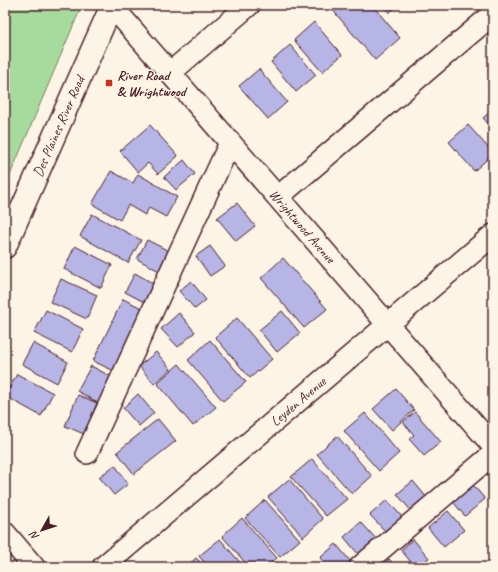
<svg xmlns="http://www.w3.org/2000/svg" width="498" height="572" font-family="Caveat,sans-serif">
<rect width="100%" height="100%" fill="#fcf5e5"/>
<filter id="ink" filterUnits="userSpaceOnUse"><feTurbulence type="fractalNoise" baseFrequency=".025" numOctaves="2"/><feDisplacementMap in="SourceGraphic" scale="8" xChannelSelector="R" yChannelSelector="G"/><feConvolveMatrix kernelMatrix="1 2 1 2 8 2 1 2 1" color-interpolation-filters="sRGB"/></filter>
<g filter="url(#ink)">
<path fill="#a7db9e" stroke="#787d64" d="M5 5H82L5 187Z"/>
<g fill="#b6b5e6" stroke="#4a1f2b">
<path d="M334 5H372L400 38 375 60 331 8Z"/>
<path d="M382 5H398L389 13Z"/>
<path d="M314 22 342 55 322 72 294 40Z"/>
<path d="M290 45 316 75 296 92 271 62Z"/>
<path d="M259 69 287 102 268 119 239 86Z"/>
<path d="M493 109V129L483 118Z"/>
<path d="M150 125 178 156 158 174 148 163 138 172 120 151Z"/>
<path d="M468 125 493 153V154L474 171 449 142Z"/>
<path d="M184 160 195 174 176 190 164 177Z"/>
<path d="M111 171 133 183 138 174 177 197 166 217 149 208 145 215 128 205 120 220 92 204Z"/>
<path d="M237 203 255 226 236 241 217 218Z"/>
<path d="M92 214 141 240 128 263 80 236Z"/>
<path d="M147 240 171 252 161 272 137 259Z"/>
<path d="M75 246 112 265 101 288 64 269Z"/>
<path d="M210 246 225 266 210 276 196 256Z"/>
<path d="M283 258 327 309 304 328 261 278Z"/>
<path d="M135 273 156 285 146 303 125 292Z"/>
<path d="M61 279 97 295 87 319 50 302Z"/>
<path d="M191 281 206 300 195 309 179 291Z"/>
<path d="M123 299 144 309 114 371 93 361Z"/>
<path d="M46 310 83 329 72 352 34 333Z"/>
<path d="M282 311 300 333 277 352 259 330Z"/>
<path d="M179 313 195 332 178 347 161 329Z"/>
<path d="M237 318 272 359 250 378 215 337Z"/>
<path d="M210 340 246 382 223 401 188 360Z"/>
<path d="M33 343 68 362 57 383 22 364Z"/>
<path d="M156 352 171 369 154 384 139 366Z"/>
<path d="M179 364 216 407 193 426 157 383Z"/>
<path d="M91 366 112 377 98 403 77 391Z"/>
<path d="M17 374 53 393 41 416 5 396Z"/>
<path d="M396 389 414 410 392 430 373 409Z"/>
<path d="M138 394 154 413 139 426 123 408Z"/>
<path d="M78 395 97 403 84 434 65 426Z"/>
<path d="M415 412 441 442 424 456 409 439 414 435 403 422Z"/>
<path d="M365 413 399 453 379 471 344 431Z"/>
<path d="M158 419 176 441 134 474 117 452Z"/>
<path d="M337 436 372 476 352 494 317 454Z"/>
<path d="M312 459 347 499 326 516 291 477Z"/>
<path d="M115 465 128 484 114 495 99 477Z"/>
<path d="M289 479 323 519 303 537 268 497Z"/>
<path d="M413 481 428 499 412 512 397 494Z"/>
<path d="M473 485 485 499 465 516 453 502Z"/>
<path d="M265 500 300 540 280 557 245 518Z"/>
<path d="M387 500 403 518 386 532 370 515Z"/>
<path d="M448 511 464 530 444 547 428 528Z"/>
<path d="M242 518 277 558 267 567H249L222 536Z"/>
<path d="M361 522 377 540 359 555 344 537Z"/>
<path d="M220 539 244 567H208L199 556Z"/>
<path d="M413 539 429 558 418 567H415L401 550Z"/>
<path d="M336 544 351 562 346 567H328L320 558Z"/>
<path d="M196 558 205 567H186Z"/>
<path d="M389 559 396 567H381Z"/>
</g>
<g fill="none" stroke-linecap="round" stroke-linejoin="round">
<defs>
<g id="minor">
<path id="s1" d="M112 6 493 446"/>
<path d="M170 73 249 5"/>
<path d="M278 197 493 14"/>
<path d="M87 453 230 143"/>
<path d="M5 533 34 567"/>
<path id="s2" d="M103 567 493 235"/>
<path d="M360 567 493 454"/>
</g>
<g id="major">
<path id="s3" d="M5 247 112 5"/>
</g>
</defs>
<use href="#minor" stroke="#4a1f2b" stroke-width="24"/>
<use href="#major" stroke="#4a1f2b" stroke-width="25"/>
<use href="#minor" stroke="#fcf5e5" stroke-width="21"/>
<use href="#major" stroke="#fcf5e5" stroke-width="22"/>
</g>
</g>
<rect fill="#c8321e" stroke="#fcf5e5" stroke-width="1.5" x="105" y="79" width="8" height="8" rx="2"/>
<g text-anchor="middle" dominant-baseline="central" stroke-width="3" stroke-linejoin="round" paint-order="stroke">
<g font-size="14" font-weight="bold" fill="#4a1f2b" stroke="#fcf5e5" text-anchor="start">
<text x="117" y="75">River Road<tspan x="117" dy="16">&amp; Wrightwood</tspan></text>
</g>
<g font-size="14" fill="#4a1f2b" stroke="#fcf5e5">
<text stroke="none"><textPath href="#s3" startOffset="132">Des Plaines River Road</textPath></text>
<text stroke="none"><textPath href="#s1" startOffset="291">Wrightwood Avenue</textPath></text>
<text stroke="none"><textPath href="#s2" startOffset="256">Leyden Avenue</textPath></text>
</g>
</g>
<rect width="498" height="572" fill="none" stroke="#fcf5e5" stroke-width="20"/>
<rect x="10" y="10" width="478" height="552" fill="none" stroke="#4a1f2b" stroke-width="1.5" filter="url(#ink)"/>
<g transform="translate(42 530) rotate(231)" stroke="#fcf5e5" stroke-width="3" paint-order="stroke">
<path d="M0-3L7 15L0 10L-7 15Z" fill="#4a1f2b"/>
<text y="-6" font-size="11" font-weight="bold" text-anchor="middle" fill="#4a1f2b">N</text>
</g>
</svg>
